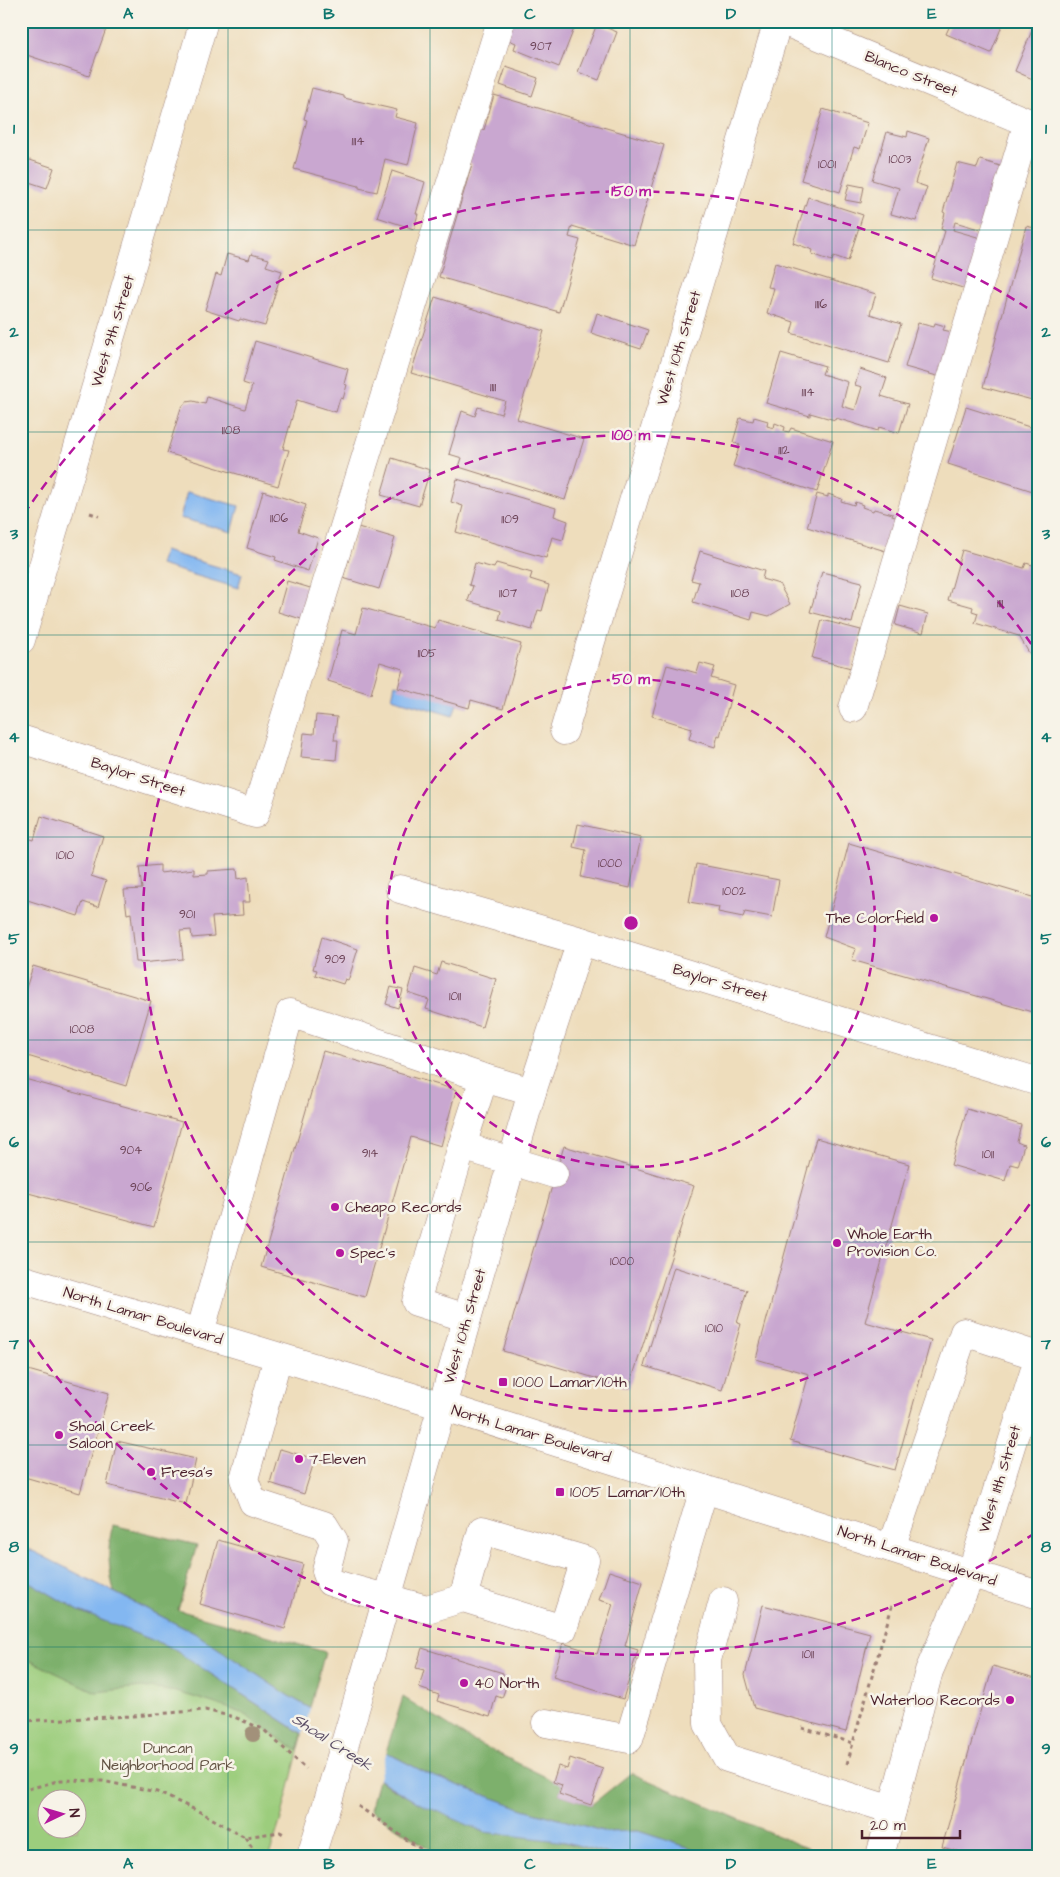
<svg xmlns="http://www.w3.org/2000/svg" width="1060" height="1877" font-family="'Architects Daughter',sans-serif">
<rect width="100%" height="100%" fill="#f7f3e8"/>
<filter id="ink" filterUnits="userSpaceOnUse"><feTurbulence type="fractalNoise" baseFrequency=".02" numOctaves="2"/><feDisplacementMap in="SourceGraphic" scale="10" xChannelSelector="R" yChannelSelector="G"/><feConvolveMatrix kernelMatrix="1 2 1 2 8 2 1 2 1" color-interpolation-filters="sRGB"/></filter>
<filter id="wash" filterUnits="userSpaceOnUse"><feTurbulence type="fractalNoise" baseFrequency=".0096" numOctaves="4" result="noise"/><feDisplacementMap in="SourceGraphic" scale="20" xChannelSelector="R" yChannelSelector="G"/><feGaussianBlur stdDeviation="1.12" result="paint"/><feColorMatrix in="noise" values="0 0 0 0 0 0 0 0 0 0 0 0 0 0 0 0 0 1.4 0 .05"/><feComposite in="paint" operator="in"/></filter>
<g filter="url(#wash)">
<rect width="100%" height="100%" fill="#eeddbc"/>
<path fill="#9ccd7d" stroke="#737654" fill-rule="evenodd" d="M21 1563 304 1729 281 1819 269 1856H21ZM48 1800H78V1830H48Z"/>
<g fill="#7db06c" stroke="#64684c">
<path d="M113 1525 197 1545 178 1610 325 1652 310 1708 287 1695 198 1635 114 1592C109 1569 106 1548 113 1525Z"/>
<path d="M21 1577 79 1611 170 1647 302 1734 298 1751 242 1713 213 1703 177 1692 142 1687 96 1692 31 1661 21 1664Z"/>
<path d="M403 1697 471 1740 562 1785 559 1794 591 1805 631 1773 825 1856H715L638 1831 606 1832 523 1809 430 1775 386 1752Z"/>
<path d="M378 1780 416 1802 616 1856H440L370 1810Z"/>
</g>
<g fill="#83b7f1" stroke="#666b8e">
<path d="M187 492 239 506 232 532 180 518Z"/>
<path d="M164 551 242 574 238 588 160 565Z"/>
<path d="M395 684 457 703 453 716 392 698Z"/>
<path d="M21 1545 198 1635 287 1695 395 1757 430 1775 523 1809 606 1832 638 1831 715 1856H616L566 1842 484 1832 416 1802 295 1729 170 1647 79 1611 21 1577Z"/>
</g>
<path fill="#eeddbc" d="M311 1706 387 1750 378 1782 302 1736Z"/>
<g id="blocks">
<g fill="#c9a7d0">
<path d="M21 21H109L89 76 21 53Z"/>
<path d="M509 21H577L559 67 514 49 516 43 502 37Z"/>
<path d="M952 21H1004L991 53 946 34Z"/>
<path d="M1036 21H1039V82L1015 71Z"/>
<path d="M597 24 617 32 599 80 578 72Z"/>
<path d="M506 67 538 78 532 96 500 85Z"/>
<path d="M312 88 344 96V98L397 110 395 117 418 123 408 165 385 159 377 192 359 188V186L294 169 307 120 304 119Z"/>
<path d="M494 95 664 145 634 245 572 226 569 237 580 240 559 312 439 277 472 164 468 162 478 128 484 130Z"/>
<path d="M823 109 868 123 860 149 854 147 840 192 801 180Z"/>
<path d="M908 131 929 138 915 183 927 187 916 221 891 214 899 188 872 180 887 132 907 137Z"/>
<path d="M21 157 54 168 47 188 29 182 22 207Z"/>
<path d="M980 160 1004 167 989 232 955 222 953 230 984 239 969 290 931 278 945 231 941 229 945 213 943 212 957 163 977 168Z"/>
<path d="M392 171 425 182 416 214H418L414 229 377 217Z"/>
<path d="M849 184 864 187 861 203 845 200Z"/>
<path d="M808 197 863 215 848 261 834 256 832 261 812 254 813 250 793 243Z"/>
<path d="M1026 226 1039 229V393L1036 401 983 387Z"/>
<path d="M227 254 249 260 251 254 269 259 266 266 282 271 265 326 240 319 239 321 205 310 216 274 221 276Z"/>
<path d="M775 263 876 294 870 314 901 324 889 363 791 333 794 322 767 313 774 288 768 287Z"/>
<path d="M435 297 544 331 517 419 584 439 565 500 459 467 462 458 449 454 462 411 475 416 478 407 501 414 505 401 411 373Z"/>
<path d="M597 313 648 330 641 349 591 333Z"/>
<path d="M918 323 934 327 935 323 945 326 943 330 957 333 944 378 905 367Z"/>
<path d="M255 341 348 369 344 384 347 385 343 399 340 398 336 412 297 400 283 449 289 450 278 486 167 453 181 408 186 402 193 401 205 404 207 397 245 409 252 386 243 383Z"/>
<path d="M781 353 825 366 822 374 848 382 842 406 855 410 862 387 855 385 860 369 887 378 881 396 908 404 899 433 879 427 878 431 836 418 835 420 810 413V416L766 403Z"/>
<path d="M966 407 1039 430V493L948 464Z"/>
<path d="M754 417 768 421 767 426 774 428 775 423 785 427 784 431 789 432 791 428 833 441 817 492 733 466 740 445 733 442 740 418 753 421Z"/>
<path d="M392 458 430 470 419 506 381 495Z"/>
<path d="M457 479 556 508 554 516 568 521 563 540 552 537 546 558 456 532 463 506 451 502Z"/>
<path d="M263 491 306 505 298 531 318 538 308 571 275 560 276 557 247 548Z"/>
<path d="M817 494 828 497V494L842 499 841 501 854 505 855 502 863 505 862 507 873 511 874 509 893 514 892 516 902 519 892 553 807 527Z"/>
<path d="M358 527 395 538 379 589 343 578Z"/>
<path d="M962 550 1024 568 1026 563 1039 567V656L1029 653 1019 636 975 623 978 613 972 611 973 607 948 600Z"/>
<path d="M700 551 764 571 762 579 779 584 790 604 769 616 753 612 751 620 693 602 699 582 691 580Z"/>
<path d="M475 563 494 568 496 563 532 573 530 579 549 585 542 611 538 610 532 630 499 620 501 611 468 601 473 586 469 585Z"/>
<path d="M822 572 862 582 852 623 810 612Z"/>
<path d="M287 581 317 590 308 621 278 612Z"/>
<path d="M900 606 928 614 923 633 895 625Z"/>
<path d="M363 608 435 628 438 620 521 644 503 709 471 700 469 708 398 688 403 669 380 662 371 694 328 681 342 630 356 634Z"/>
<path d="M822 620 861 630 851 668 812 658Z"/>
<path d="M700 663 715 667 711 678 734 685 720 736 718 735 715 747 689 739 692 728 652 716 667 665 697 673Z"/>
<path d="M316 715 337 717 334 740H338L336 760 301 757 304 733 314 734Z"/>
<path d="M41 816 103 836 91 876 106 881 98 907 83 902 78 916 21 898V878L25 867 21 866V846L24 837 34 840Z"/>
<path d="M578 824 641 838 630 888 581 877 586 850 573 847Z"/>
<path d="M849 843 1039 899V1014L852 960 856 949 824 937Z"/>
<path d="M696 864 779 880 772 917 745 912 743 917 718 912 719 907 689 902Z"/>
<path d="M160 865V873L194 869V875L208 874V871L237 869 238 879 248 877 250 902H242L243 915 212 917 214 936 192 938 191 930 180 931 183 959 140 963V962H136L131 913 127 914 124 890 142 889 139 867Z"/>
<path d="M322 937 358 949 349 978 348 980 345 979 343 984 315 975 317 970 313 969Z"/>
<path d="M441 962 496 979 482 1027 426 1009 429 1000 408 993 415 968 437 975Z"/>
<path d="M33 966 151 1001 126 1086 21 1054V1004Z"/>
<path d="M391 987 403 990 398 1008 386 1004Z"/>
<path d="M323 1051 456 1090 441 1146 411 1137 365 1297 261 1267Z"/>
<path d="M21 1078 182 1122 154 1227 21 1191Z"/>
<path d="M967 1109 1021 1125 1017 1142 1024 1145 1018 1166 1010 1164 1005 1181 951 1165Z"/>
<path d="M816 1138 909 1164 865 1322 931 1340 895 1470 790 1441 809 1374 756 1359Z"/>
<path d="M564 1146 694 1186 629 1388 503 1351Z"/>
<path d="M674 1267 747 1290 737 1323 741 1324 722 1390 644 1366Z"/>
<path d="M21 1368 109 1393 80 1493 21 1476Z"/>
<path d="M117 1441 196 1459 186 1504 107 1485Z"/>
<path d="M280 1449 315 1459 304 1494 270 1483Z"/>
<path d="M218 1540 303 1564 285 1629 200 1604Z"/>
<path d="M609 1571 643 1582 625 1646 638 1650 623 1699 553 1677 563 1643 597 1654 613 1604 599 1600Z"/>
<path d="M763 1605 870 1633 846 1732 754 1708 745 1675Z"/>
<path d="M422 1648 503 1673V1676L509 1678 502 1698 496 1696 490 1717 437 1701 439 1695 419 1688 424 1670 416 1668Z"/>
<path d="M993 1666 1039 1679V1856H975L942 1847Z"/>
<path d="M570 1758 603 1769 591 1805 559 1794 562 1785 553 1782 558 1766 567 1769Z"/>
</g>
</g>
</g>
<g filter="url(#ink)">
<use href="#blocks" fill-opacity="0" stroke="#9c7e74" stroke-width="1"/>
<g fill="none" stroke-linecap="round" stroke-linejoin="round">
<defs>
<g id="minor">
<path d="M783 21 1039 127"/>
<path d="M21 640 204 21"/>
<path d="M853 708 1028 122"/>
<path d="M564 731 778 21"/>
<path d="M21 739 255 814 501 21"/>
<path d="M400 889 581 941 1039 1082"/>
<path d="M532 1092 484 1078 462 1146 554 1174"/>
<path d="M462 1146 416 1302 467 1318"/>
<path d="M200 1333 290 1013 484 1078"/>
<path d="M278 1357 244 1479 253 1502 324 1525 334 1541 326 1571 330 1582 349 1588 427 1609 463 1598 563 1629 585 1560 482 1530 463 1598"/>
<path d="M891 1548 964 1332 1038 1356"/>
<path d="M723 1601 707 1660 708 1724 727 1758 892 1810"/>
<path d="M363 1682 532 1092 581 941"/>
<path d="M546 1723 629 1739 704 1489"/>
<path d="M311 1856 328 1801"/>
<path d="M880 1856 929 1671 971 1574 1039 1356"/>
</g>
<path id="major" d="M21 1279 442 1406 1039 1595"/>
</defs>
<use href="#minor" stroke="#9c7e74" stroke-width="29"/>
<use href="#major" stroke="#9c7e74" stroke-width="29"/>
<g stroke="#9c7e74" stroke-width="3" stroke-dasharray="4 4" stroke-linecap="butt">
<path d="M90 513 99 516"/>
<path d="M21 1721 133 1716 205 1710 234 1717 263 1729 306 1769"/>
<path d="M802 1728 853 1743 892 1606"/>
<path d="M847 1764 853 1743"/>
<path d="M21 1791 61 1780 102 1781 157 1792 200 1812 245 1837 280 1832 285 1835"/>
<path d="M358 1806 431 1856"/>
<path d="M245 1837 258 1856"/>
</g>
<use href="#minor" stroke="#fff" stroke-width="28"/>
<use href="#major" stroke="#fff" stroke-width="28"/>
<defs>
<path id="minor-bridge" d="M328 1801 363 1682"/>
</defs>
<use href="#minor-bridge" stroke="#9c7e74" stroke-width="29" stroke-linecap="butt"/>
<use href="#minor-bridge" stroke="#fff" stroke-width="28"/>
</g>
<circle fill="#a2917a" cx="253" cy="1734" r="8"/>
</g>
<path fill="none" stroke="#0f766e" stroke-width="1" stroke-opacity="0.55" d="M228 21V1856M430 21V1856M630 21V1856M832 21V1856M21 230H1039M21 432H1039M21 635H1039M21 837H1039M21 1040H1039M21 1242H1039M21 1445H1039M21 1647H1039"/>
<g fill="none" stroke="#b5179e" stroke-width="2.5" stroke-dasharray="9 6">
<circle cx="631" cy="923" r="244"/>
<path d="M1038 1192A488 488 0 1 1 1038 654"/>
<path d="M1035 1533A732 732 0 0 1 24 1332M24 514A732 732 0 0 1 1035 313"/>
</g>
<g fill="#b5179e" stroke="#f7f3e8" stroke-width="2">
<circle cx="934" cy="918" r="5"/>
<circle cx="335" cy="1207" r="5"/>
<circle cx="837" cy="1243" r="5"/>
<circle cx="340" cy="1253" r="5"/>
<rect x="498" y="1377" width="10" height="10" rx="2.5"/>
<circle cx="59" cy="1435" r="5"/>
<circle cx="299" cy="1459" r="5"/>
<circle cx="151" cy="1472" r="5"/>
<rect x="555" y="1487" width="10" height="10" rx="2.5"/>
<circle cx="464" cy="1683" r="5"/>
<circle cx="1010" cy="1700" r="5"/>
</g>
<g text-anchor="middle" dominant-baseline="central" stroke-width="5" stroke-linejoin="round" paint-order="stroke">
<g font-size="12" fill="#6a4154">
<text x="541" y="46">907</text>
<text x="358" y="141">1114</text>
<text x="900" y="159">1003</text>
<text x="827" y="164">1001</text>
<text x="821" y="304">1116</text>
<text x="493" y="387">1111</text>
<text x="808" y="392">1114</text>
<text x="231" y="430">1108</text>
<text x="784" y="450">1112</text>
<text x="279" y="518">1106</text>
<text x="510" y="519">1109</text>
<text x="508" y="593">1107</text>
<text x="740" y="593">1108</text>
<text x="1000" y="603">1111</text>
<text x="427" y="653">1105</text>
<text x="65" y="855">1010</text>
<text x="610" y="863">1000</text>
<text x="734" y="891">1002</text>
<text x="187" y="914">901</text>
<text x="335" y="959">909</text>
<text x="455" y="996">1011</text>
<text x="82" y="1029">1008</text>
<text x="131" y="1150">904</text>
<text x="370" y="1153">914</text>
<text x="988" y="1154">1011</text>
<text x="141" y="1187">906</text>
<text x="622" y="1261">1000</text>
<text x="714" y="1328">1010</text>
<text x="808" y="1654">1011</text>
</g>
<g font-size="15" fill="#4a1f2b" stroke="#f7f3e8">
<text transform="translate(911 74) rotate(22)">Blanco Street</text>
<text transform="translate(113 331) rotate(-73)">West 9th Street</text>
<text transform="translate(679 348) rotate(-73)">West 10th Street</text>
<text transform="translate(138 777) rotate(18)">Baylor Street</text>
<text transform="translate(720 983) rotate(17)">Baylor Street</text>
<text transform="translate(143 1316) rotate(17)">North Lamar Boulevard</text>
<text transform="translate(465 1326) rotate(-74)">West 10th Street</text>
<text transform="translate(531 1434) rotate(17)">North Lamar Boulevard</text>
<text transform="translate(1000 1479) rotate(-73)">West 11th Street</text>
<text transform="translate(917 1556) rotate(18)">North Lamar Boulevard</text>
</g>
<g font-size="15" fill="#4a1f2b" stroke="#f7f3e8" text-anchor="start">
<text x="924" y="918" text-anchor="end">The Colorfield</text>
<text x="345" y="1207">Cheapo Records</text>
<text x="847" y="1234">Whole Earth<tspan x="847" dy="17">Provision Co.</tspan></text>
<text x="350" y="1253">Spec's</text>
<text x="513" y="1382">1000 Lamar/10th</text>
<text x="69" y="1426">Shoal Creek<tspan x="69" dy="17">Saloon</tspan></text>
<text x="309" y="1459">7-Eleven</text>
<text x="161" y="1472">Fresa's</text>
<text x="570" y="1492">1005 Lamar/10th</text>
<text x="474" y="1683">40 North</text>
<text x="1000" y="1700" text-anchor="end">Waterloo Records</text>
</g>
<g font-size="15" fill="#635344" stroke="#f7f3e8">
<text x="168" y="1748">Duncan<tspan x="168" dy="17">Neighborhood Park</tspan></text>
</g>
<g font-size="16" font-style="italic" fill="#5b4d66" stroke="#f7f3e8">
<text transform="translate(332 1742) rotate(33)">Shoal Creek</text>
</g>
</g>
<circle cx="631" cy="923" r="8" fill="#b5179e" stroke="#f7f3e8" stroke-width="2.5"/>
<g font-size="15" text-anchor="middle" font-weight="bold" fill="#b5179e" stroke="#f7f3e8" stroke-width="5" stroke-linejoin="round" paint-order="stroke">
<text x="631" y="196">150 m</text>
<text x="631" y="440">100 m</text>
<text x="631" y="684">50 m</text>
</g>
<rect width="1060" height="1877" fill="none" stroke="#f7f3e8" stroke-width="55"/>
<g transform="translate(62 1814) rotate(85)"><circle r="24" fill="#f7f3e8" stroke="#b29e9c"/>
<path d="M0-4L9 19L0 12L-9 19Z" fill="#b5179e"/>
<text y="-8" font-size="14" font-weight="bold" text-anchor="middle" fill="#4a1f2b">N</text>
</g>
<path d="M862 1830v8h98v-8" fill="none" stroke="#4a1f2b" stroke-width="2.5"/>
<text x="870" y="1830" font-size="15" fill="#4a1f2b" stroke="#f7f3e8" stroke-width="4" paint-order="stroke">20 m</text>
<rect x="28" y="28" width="1004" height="1822" fill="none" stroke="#0f766e" stroke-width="2"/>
<g font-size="16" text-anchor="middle" font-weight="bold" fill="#0f766e">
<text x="128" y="19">A</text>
<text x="329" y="19">B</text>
<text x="530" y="19">C</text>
<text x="731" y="19">D</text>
<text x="932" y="19">E</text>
<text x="14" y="134">1</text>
<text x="1046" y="134">1</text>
<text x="14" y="337">2</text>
<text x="1046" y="337">2</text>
<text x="14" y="539">3</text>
<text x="1046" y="539">3</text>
<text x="14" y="742">4</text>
<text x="1046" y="742">4</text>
<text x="14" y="944">5</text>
<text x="1046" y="944">5</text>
<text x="14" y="1147">6</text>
<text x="1046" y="1147">6</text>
<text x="14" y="1349">7</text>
<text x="1046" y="1349">7</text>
<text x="14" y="1552">8</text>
<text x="1046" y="1552">8</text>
<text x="14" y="1754">9</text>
<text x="1046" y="1754">9</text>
<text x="128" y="1869">A</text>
<text x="329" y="1869">B</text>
<text x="530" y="1869">C</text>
<text x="731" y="1869">D</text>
<text x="932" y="1869">E</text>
</g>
</svg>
